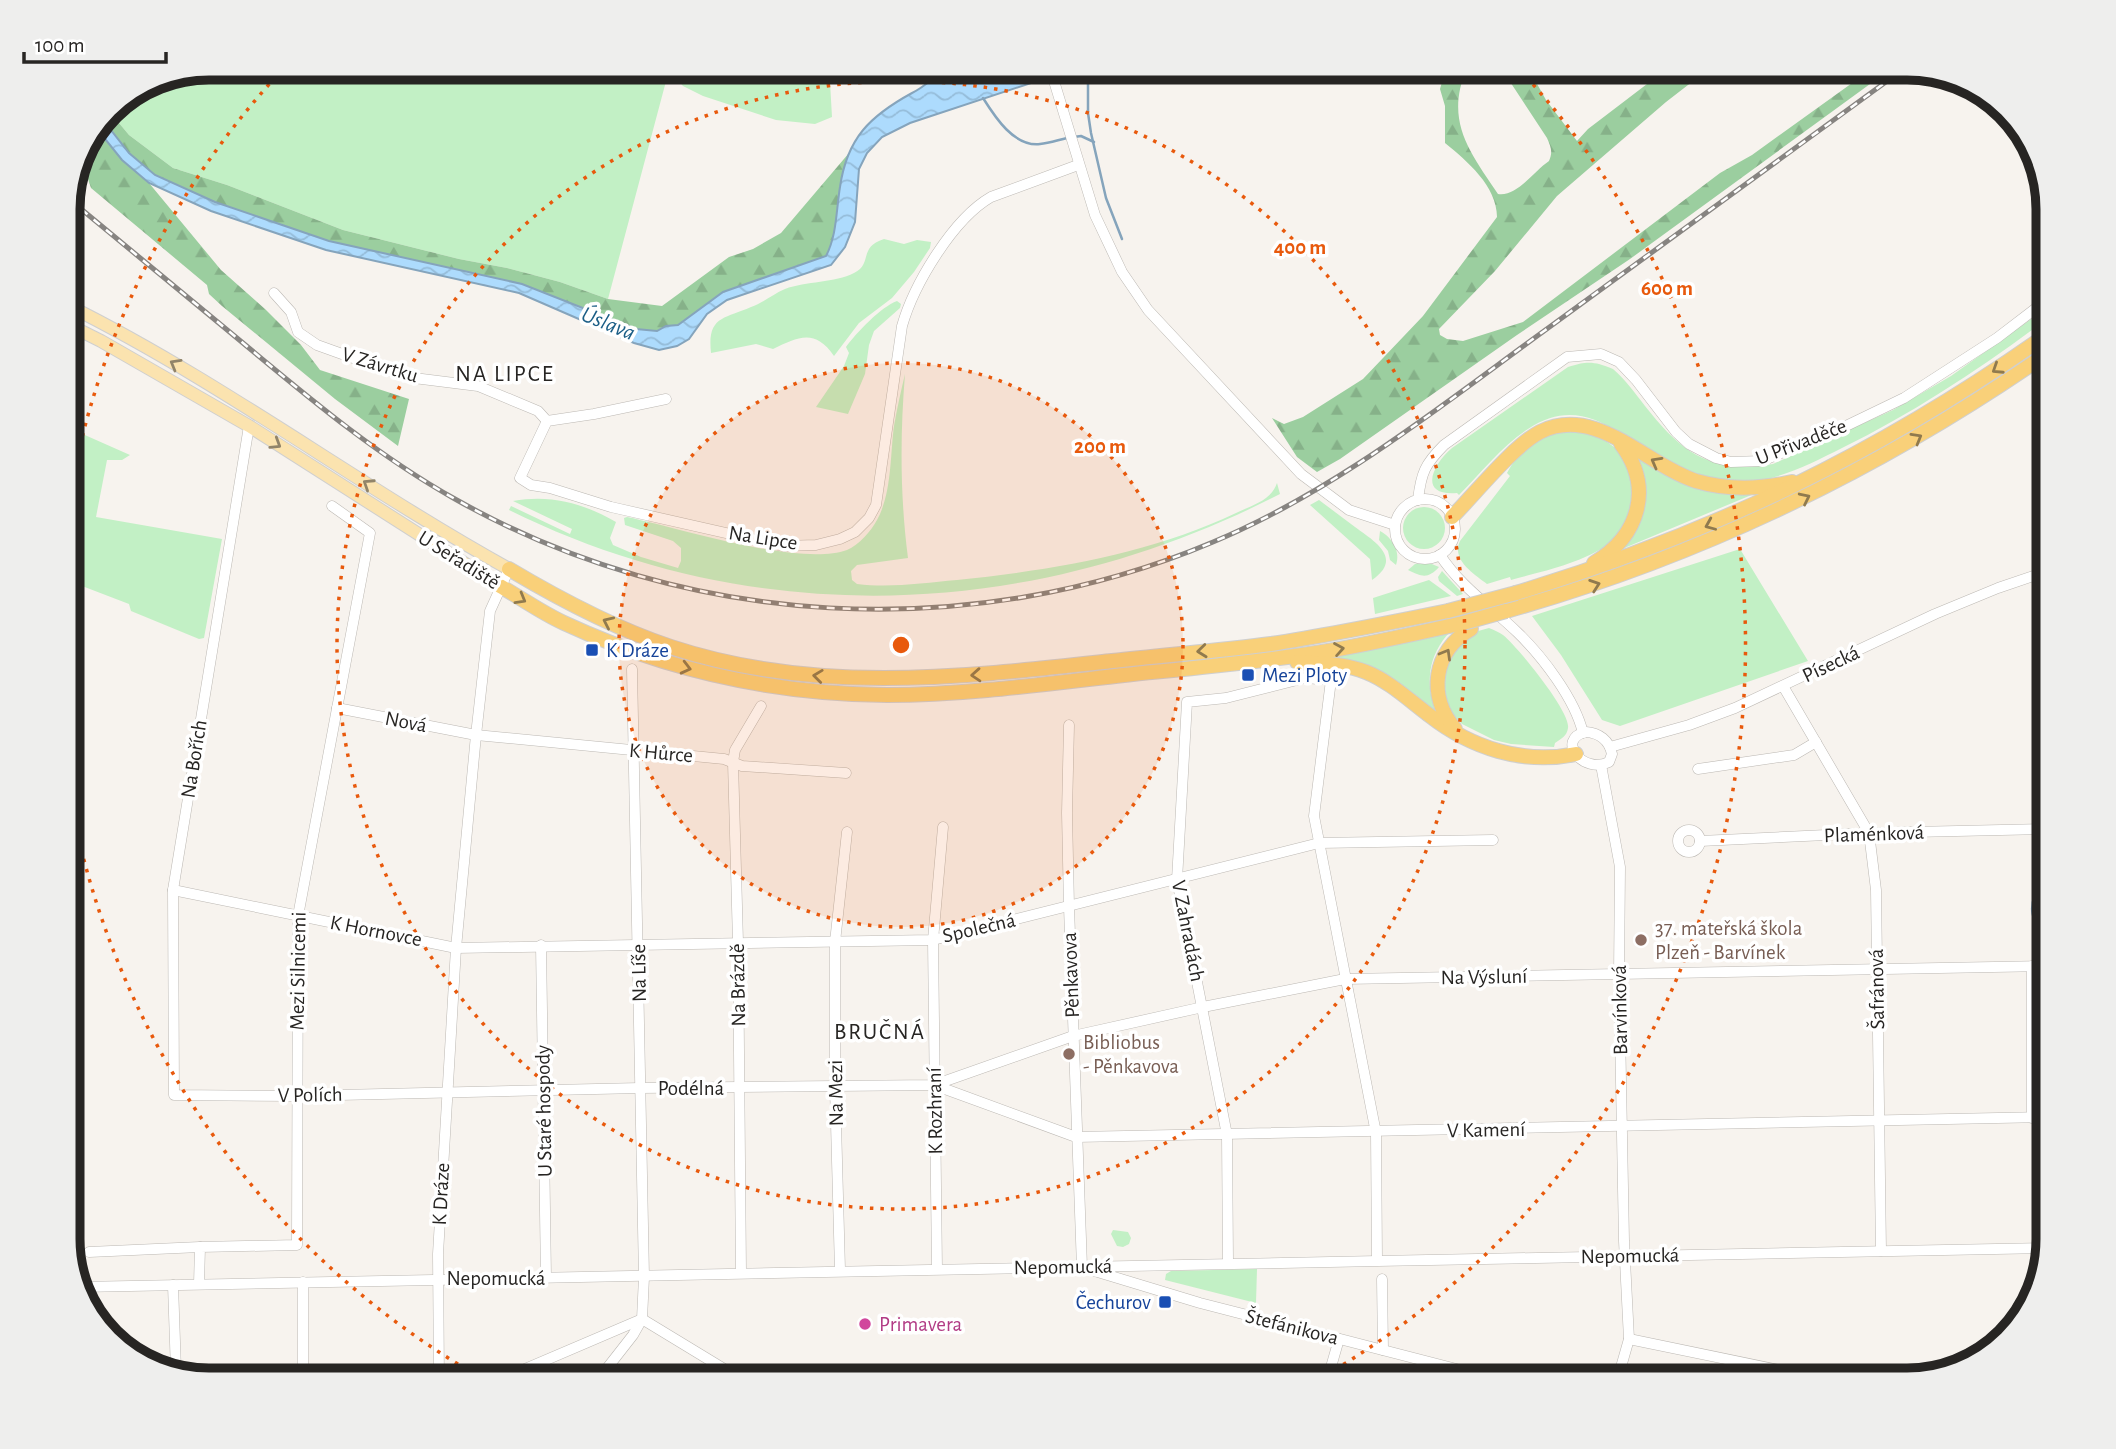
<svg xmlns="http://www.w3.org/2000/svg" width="2116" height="1449" font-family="'Alegreya Sans',sans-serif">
<defs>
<pattern id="forest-firs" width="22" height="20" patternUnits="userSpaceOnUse" patternTransform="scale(1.75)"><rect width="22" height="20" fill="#9bce9f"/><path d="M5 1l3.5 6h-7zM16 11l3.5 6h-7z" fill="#86b189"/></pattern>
<pattern id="water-waves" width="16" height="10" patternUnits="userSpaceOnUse" patternTransform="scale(1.75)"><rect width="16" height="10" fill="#addbfd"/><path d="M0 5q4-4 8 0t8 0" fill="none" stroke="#95bcd9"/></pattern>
</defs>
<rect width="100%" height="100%" fill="#f7f3ee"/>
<g fill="#c2f0c5">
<path d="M209 68H768L830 82 832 117 815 124 776 120 703 96 683 86 669 70 608 299 560 282 507 268 459 259 343 230 227 185 173 168 129 135 109 111 156 79Z"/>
<path d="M884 239 904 244 917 240 931 242 930 248 914 272 892 298 859 323 834 356C815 328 798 337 773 349L756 344 711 353C707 316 724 319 751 307 763 303 773 294 785 289 806 281 835 283 854 273 873 264 858 247 884 239Z"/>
<path d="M897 301 901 304 900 308 874 331 869 345 865 374 848 414 816 407 844 366 849 353 846 347C857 332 881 307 897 301Z"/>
<path d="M2048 307V318C1983 367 1915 412 1842 448 1812 463 1782 479 1748 482 1720 484 1691 475 1666 462 1620 438 1584 392 1528 429 1502 446 1481 473 1459 495L1457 493C1417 496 1433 464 1452 448L1568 367C1587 361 1594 361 1613 369 1625 379 1635 393 1645 406 1683 454 1709 473 1773 464L1893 410 1951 376Z"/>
<path d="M905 374C900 436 900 496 908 558L857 565 851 571 852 580 857 584C890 588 924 583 957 580 1053 570 1149 554 1236 513 1252 505 1271 501 1277 483L1280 494C1035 620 758 633 509 510L511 506 570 534 572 529 513 501C550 494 583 503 616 522L610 538 613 545 641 557 678 568 681 561V548L673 541 625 525 624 518 627 517C680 528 799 567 847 550 859 545 871 531 877 520 892 493 890 456 894 426 897 408 901 391 905 374Z"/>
<path d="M69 428 130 455 122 460H107L96 517 222 539 204 638 199 639 131 611 129 604 69 581Z"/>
<path d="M1584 431C1606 439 1634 455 1632 483 1632 493 1633 506 1631 515 1619 557 1546 570 1511 580L1510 577 1487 584C1474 574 1451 560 1460 541L1510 476 1507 473C1528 436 1545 433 1584 431Z"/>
<path d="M1636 456 1664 473 1761 491 1622 549C1645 521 1653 490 1636 456Z"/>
<path d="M1319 500C1331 509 1343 518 1355 527 1374 541 1404 558 1372 580L1370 559 1310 505Z"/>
<circle cx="1424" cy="528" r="21"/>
<path d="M1380 531C1392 537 1401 552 1396 565L1390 560 1388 551 1379 540Z"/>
<path d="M1740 549 1808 661 1620 726 1602 720 1561 655 1532 616Z"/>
<path d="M1427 562 1439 567C1428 579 1422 577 1408 570L1415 564Z"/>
<path d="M1442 571 1463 594 1457 596 1439 581 1438 577Z"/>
<path d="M1429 580 1451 596 1375 614 1373 598Z"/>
<path d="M1489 628C1494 630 1499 632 1503 635 1517 646 1571 712 1568 728 1567 736 1561 739 1555 743L1554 747 1511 744 1494 740 1462 724 1450 711 1443 694 1444 663 1471 633Z"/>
<path d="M1450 632C1428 655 1425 683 1436 712 1405 684 1372 664 1330 656Z"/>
<path d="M1113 1230 1128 1232 1131 1238 1129 1244 1123 1247 1117 1246 1111 1234Z"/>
<path d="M1257 1269 1256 1303 1165 1280 1166 1274 1171 1271Z"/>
</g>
<g fill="url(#forest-firs)">
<path d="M1446 68H1467C1444 121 1470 152 1498 194 1517 197 1534 171 1549 161 1553 152 1551 147 1547 138L1501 68H1530L1531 73 1546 100 1577 141 1588 129 1668 68H1710L1666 102 1557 196 1495 271 1439 329 1440 335 1447 339 1463 341 1523 322 1720 173 1752 155 1873 68H1892L1630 259 1517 335 1340 459 1317 472 1297 457 1272 418 1284 424 1303 417 1363 379 1423 316 1497 217C1497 186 1467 161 1445 143V106L1440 89Z"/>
<path d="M109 111 129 135 173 168 227 185 343 230 459 259 507 268 560 282 608 299 662 306 729 257 753 249 781 233 849 153C837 186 842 225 826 256L723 292 678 325 666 326 657 331 636 329 522 284 329 241 215 202 155 175 129 153 103 120Z"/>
<path d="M97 129 122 160 149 183 221 270 265 309 301 345 320 370 409 399 398 446 335 399 222 306 209 294 207 285 91 188 88 179 77 165 79 155Z"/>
</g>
<g fill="url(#water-waves)" stroke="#85a4bc" stroke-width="2">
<path d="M947 68H1074L1059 70 1040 80 910 123 882 137 867 153 859 169 855 222 845 247 831 265 727 300 707 314 689 339 677 346 659 350 634 343 519 293 326 250 211 211 149 183 122 160 97 129 103 120 129 153 155 175 215 202 329 241 522 284 636 329 657 331 666 326 678 325 723 292 826 256C837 235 836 211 840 187 847 138 870 116 912 93 925 87 935 76 947 68Z"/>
<path d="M2048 870V930C2029 925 2029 905 2037 891H2040L2041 872Z"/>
</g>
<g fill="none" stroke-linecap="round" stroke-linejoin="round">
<g stroke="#85a4bc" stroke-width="2.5">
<path d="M1088 68V113L1091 133 1106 198 1122 239"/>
<path d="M983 98C995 117 1014 147 1040 144 1049 143 1058 140 1067 138"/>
<path d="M1074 137 1081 136 1094 142"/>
</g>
<defs>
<g id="minor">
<path d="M1050 68 1095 215 1122 272 1148 310 1301 474 1349 510 1395 525"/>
<path d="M883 76 906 68"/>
<path d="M274 293 291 312 298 332 317 345 406 377 478 386 538 411 547 421"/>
<path d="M666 399 594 414 547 421 520 478 531 485 550 488 611 507 783 546 816 545 840 539 855 532 869 518 876 505 902 326C914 284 953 219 991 197L1078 165"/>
<path d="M249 426 173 890 174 1095 297 1096 640 1088 934 1085 1073 1036 1203 1007 1345 979 2048 966"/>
<circle cx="1425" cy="529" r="30"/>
<path d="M1418 500C1421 473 1425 464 1444 445L1567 357 1601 354 1619 362 1636 380 1676 432 1689 444 1716 458 1731 462 1762 461 1848 425 1904 398 1997 338 2048 299"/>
<path d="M1440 555C1461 587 1490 606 1517 632 1542 656 1575 699 1583 733"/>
<path d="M1783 686 1869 833 1876 890 1881 1251"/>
<path d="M337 708 476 735 724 759 742 766 846 773"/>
<path d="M1069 725 1067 813 1069 907 1082 1267"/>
<path d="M1586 732C1599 733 1609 740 1612 754L1609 762C1583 775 1555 739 1586 732Z"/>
<path d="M1610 747 1689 725 1735 708 1935 614 1998 588 2048 571"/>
<path d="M1601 765 1620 867 1619 975 1624 1241 1629 1339 1617 1381"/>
<path d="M1698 769 1794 755 1816 742"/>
<circle cx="1689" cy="841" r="11"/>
<path d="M1700 841 1869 833 2048 829"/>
<path d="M173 890 456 948 933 940 1319 843 1493 840"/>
<path d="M541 945 546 1278"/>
<path d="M2032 966V1118"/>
<path d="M934 1085 1076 1137 2048 1117"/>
<path d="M89 1252 200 1247"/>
<path d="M1228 1262 1227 1135 1177 880 1187 702 1226 698 1305 678 1331 680 1314 816 1376 1133 1377 1260"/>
<path d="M937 1269 933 940 943 827"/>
<path d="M840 1270 835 1087V942L847 832"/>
<path d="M1091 1270 1200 1303 1503 1381"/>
<path d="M741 1272 738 942 733 762 735 750 761 706"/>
<path d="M1382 1279 1383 1350"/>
<path d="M199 1284 200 1247 297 1245 298 916 370 533 332 506"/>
<path d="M173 1285 176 1371"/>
<path d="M80 1287C735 1273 1390 1261 2045 1248"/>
<path d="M1629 1339 1832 1381"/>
<path d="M303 1381V1282"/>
<path d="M439 1381 438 1254 456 948 476 735 490 611 509 569"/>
<path d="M497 1381 642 1319 644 1277 632 669"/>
<path d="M597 1381 633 1335 642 1319 744 1381"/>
<path d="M1218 1381 1219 1375"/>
<path d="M1327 1381 1339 1339"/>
</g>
<g id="major">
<path d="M69 306C222 382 359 486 509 569"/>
<path d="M69 325 101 341 249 426 500 586"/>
</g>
<g id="highway">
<path d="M1452 517C1475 494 1513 446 1540 432 1596 404 1646 465 1696 481 1727 490 1761 489 1792 482"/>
<path d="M1594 563C1639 536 1654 488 1621 444"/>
<path d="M509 569C561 600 614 628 671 647 817 695 964 677 1112 661 1165 655 1218 651 1271 644 1330 635 1389 623 1448 611"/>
<path d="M500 586C521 598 542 613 564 623 665 670 775 694 887 695 965 695 1045 684 1124 675 1192 668 1261 662 1328 651 1374 643 1418 633 1463 623"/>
<path d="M1516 593C1712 534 1880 453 2048 334"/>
<path d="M1506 611C1701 556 1881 469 2048 353"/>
<path d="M1297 662C1320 664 1344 663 1366 672 1389 681 1409 700 1429 715 1471 748 1523 765 1576 754"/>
<path d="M1455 729C1427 696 1433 651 1471 629"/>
</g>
</defs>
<use href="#minor" stroke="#bcb8b3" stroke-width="11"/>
<use href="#major" stroke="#cfcfcf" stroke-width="14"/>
<use href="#highway" stroke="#cfcfcf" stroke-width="16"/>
<use href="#minor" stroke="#fff" stroke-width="10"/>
<use href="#major" stroke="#fbe3af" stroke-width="12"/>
<use href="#highway" stroke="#f9d079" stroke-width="14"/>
<defs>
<path id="rail" d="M69 199C129 249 189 298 249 348 315 403 380 457 455 499 685 629 970 645 1213 542 1335 491 1438 408 1544 331 1664 243 1785 156 1905 68"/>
</defs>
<use href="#rail" stroke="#878481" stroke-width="5"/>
<use href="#rail" stroke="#fff" stroke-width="2.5" stroke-dasharray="8" stroke-linecap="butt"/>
<defs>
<g id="highway-bridge">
<path d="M1448 611 1516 593"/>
<path d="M1463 623 1506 611"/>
</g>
</defs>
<use href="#highway-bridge" stroke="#cfcfcf" stroke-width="16" stroke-linecap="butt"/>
<use href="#highway-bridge" stroke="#f9d079" stroke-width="14"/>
</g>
<defs><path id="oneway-chevron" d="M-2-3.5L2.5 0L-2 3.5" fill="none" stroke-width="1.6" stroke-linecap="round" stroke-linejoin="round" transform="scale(1.75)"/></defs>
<g stroke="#918469">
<use href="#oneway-chevron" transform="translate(175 364) rotate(-150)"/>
<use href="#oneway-chevron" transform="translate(276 444) rotate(32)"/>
<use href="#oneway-chevron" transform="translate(368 484) rotate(-147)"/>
</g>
<g stroke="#907a4e">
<use href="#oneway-chevron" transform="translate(1997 369) rotate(147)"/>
<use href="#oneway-chevron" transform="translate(1917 438) rotate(-30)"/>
<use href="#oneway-chevron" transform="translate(1656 462) rotate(-151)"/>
<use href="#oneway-chevron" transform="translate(1805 498) rotate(-26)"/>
<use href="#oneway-chevron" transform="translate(1710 525) rotate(157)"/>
<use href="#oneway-chevron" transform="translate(1595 585) rotate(-19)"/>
<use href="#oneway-chevron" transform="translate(521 599) rotate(30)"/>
<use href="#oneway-chevron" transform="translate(608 622) rotate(-155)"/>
<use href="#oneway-chevron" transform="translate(1339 649) rotate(-10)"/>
<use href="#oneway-chevron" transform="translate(1202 651) rotate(174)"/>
<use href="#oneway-chevron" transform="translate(1446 654) rotate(-60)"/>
<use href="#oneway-chevron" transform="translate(686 668) rotate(14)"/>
<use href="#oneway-chevron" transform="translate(976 675) rotate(176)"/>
<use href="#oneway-chevron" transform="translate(818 676) rotate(-173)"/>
</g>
<circle cx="901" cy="645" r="282" fill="#e8590c" fill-opacity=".12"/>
<g fill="none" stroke="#e8590c" stroke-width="3.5" stroke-dasharray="3.5 7">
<circle cx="901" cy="645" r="282"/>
<circle cx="901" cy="645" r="564"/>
<path d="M485 1380A845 845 0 0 1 69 792M69 498A845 845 0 0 1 283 69M1519 69A845 845 0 0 1 1317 1380"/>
</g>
<g fill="#1a4fb4" stroke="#fff" stroke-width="2.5">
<rect x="585" y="643" width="14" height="14" rx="3.5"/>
<rect x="1241" y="668" width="14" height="14" rx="3.5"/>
<rect x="1158" y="1295" width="14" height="14" rx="3.5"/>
</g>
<g fill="#8d6e63" stroke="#fff" stroke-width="2.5">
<circle cx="1641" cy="940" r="7"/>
<circle cx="1069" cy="1054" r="7"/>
</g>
<circle fill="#d1479c" stroke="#fff" stroke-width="2.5" cx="865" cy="1324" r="7"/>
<g text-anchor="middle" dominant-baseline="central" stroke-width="7" stroke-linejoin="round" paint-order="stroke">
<g font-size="21" fill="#272523" stroke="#fff">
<text transform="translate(380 365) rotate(17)">V Závrtku</text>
<text transform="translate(1801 442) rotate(-21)">U Přivaděče</text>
<text transform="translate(763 538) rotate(9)">Na Lipce</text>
<text transform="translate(459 560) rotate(32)">U Seřadiště</text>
<text transform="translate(1831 664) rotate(-25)">Písecká</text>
<text transform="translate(406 722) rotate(11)">Nová</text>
<text transform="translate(661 753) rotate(5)">K Hůrce</text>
<text transform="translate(194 759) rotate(-81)">Na Bořích</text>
<text transform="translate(1874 834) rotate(-2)">Plaménková</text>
<text transform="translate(979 928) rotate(-13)">Společná</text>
<text transform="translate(376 931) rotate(11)">K Hornovce</text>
<text transform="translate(1188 931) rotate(79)">V Zahradách</text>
<text transform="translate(298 971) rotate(-89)">Mezi Silnicemi</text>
<text transform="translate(639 973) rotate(-91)">Na Líše</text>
<text transform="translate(1071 975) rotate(-92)">Pěnkavova</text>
<text transform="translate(1484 977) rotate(-1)">Na Výsluní</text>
<text transform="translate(738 985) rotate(-91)">Na Brázdě</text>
<text transform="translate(1877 989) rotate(-91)">Šafránová</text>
<text transform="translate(1620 1010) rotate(-91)">Barvínková</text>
<text x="691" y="1088">Podélná</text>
<text transform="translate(836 1093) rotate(-91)">Na Mezi</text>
<text transform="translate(310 1095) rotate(-1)">V Polích</text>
<text transform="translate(544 1111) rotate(-91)">U Staré hospody</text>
<text transform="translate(935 1111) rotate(-91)">K Rozhraní</text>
<text transform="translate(1486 1130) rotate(-1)">V Kamení</text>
<text transform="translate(441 1194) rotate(-87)">K Dráze</text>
<text transform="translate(1630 1256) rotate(-1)">Nepomucká</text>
<text transform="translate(1063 1267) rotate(-1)">Nepomucká</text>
<text x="496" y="1278">Nepomucká</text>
<text transform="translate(1292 1327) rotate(14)">Štefánikova</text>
</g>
<g font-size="21" fill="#164399" stroke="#fff" text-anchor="start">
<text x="606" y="650">K Dráze</text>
<text x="1262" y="675">Mezi Ploty</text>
<text x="1151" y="1302" text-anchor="end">Čechurov</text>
</g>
<g font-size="21" fill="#785e54" stroke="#fff" text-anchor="start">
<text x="1655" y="928">37. mateřská škola<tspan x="1655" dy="24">Plzeň - Barvínek</tspan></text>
<text x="1083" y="1042">Bibliobus<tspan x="1083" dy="24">- Pěnkavova</tspan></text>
</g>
<g font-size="21" fill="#b23c85" stroke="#fff" text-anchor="start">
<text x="879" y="1324">Primavera</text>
</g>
<g font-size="23" font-style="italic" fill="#1b5e86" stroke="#fff">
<text transform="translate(608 324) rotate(22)">Úslava</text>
</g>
<g font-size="23" letter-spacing="2" fill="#272523" stroke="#fff">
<text x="505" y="374">NA LIPCE</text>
<text x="880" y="1032">BRUČNÁ</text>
</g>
</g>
<path d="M0 0H2116V1449H0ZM209 80H1907A129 129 0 0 1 2036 209V1239A129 129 0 0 1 1907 1368H209A129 129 0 0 1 80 1239V209A129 129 0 0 1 209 80Z" fill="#eeeeed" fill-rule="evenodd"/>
<path fill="none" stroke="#272523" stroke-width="9" d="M209 80H1907A129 129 0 0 1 2036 209V1239A129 129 0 0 1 1907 1368H209A129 129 0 0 1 80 1239V209A129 129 0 0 1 209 80Z"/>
<circle cx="901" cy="645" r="10" fill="#e8590c" stroke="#fff" stroke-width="3.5"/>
<g font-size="21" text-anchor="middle" font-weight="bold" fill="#e8590c" stroke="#fff" stroke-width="7" stroke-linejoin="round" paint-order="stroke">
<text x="1300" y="254">400 m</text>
<text x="1667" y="295">600 m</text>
<text x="1100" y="453">200 m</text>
</g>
<path d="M24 52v10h142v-10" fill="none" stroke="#272523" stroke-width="3.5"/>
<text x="35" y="52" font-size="21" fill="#272523" stroke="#ffffff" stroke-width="5" paint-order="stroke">100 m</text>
</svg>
